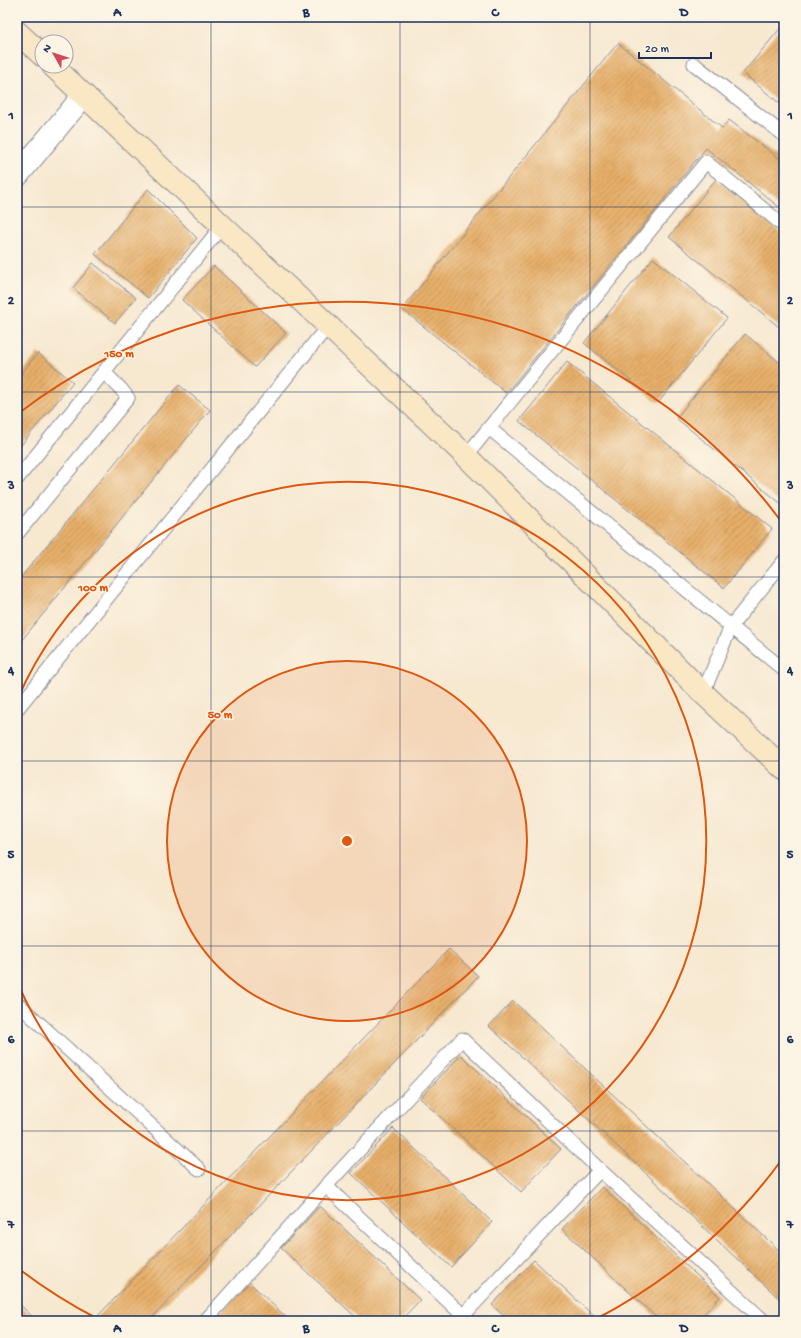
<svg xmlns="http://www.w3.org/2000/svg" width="801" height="1338" font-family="'Gochi Hand',sans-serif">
<defs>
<pattern id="building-hatch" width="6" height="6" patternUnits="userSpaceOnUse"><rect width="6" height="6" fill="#e7af69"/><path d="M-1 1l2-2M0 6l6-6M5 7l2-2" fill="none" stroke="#ba8f5a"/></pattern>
</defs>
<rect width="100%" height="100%" fill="#fcf5e5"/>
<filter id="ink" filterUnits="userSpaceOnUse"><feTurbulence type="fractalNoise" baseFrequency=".025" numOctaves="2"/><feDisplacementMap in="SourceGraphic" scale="8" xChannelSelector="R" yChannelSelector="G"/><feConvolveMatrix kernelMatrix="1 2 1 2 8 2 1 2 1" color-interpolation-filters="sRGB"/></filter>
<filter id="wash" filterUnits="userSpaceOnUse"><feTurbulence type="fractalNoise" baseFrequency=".012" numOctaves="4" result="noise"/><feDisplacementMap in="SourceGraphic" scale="16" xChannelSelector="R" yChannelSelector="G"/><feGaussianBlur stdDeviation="0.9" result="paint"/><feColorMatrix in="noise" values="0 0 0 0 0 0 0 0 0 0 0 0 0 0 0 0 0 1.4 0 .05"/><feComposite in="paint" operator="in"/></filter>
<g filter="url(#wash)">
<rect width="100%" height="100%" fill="#f7e8d0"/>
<g id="blocks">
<g fill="url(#building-hatch)">
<path d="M784 24V96L779 103 743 73Z"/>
<path d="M618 43 722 128 729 120 784 162V211L706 148 506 393 402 309Z"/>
<path d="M716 179 784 235V331L669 237Z"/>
<path d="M148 189 197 238 148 298 95 254Z"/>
<path d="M653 258 727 318 658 403 584 343Z"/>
<path d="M93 263 136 298 115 323 73 288Z"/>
<path d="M214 266 286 333 255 367 182 300Z"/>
<path d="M745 334 784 366V506L676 418Z"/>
<path d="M38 353 73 382 17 450V379Z"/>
<path d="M567 362 772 529 724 588 519 421Z"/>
<path d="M179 385 210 410 17 646V582Z"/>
<path d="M449 949 478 976 149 1321H93Z"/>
<path d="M513 1001 784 1255V1303L489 1026Z"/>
<path d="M461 1055 561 1149 521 1192 420 1098Z"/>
<path d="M393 1128 492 1222 451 1267 351 1173Z"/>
<path d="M602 1187 720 1297 697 1321H660L562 1229Z"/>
<path d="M320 1206 420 1300 400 1321H360L281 1248Z"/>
<path d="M534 1260 599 1321H509L492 1305Z"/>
<path d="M249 1282 290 1321H212Z"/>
<path d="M17 1302 37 1321H17Z"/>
</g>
</g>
</g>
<g filter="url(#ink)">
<use href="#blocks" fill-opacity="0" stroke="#898c97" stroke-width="1"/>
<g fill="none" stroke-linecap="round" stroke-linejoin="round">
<defs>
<g id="lane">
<path d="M694 64 784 135"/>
<path d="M489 428 784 670"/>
<path d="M466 456 706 162 784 226"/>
<path d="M17 479 222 226"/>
<path d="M17 534 128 398 121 389 104 372"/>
<path d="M703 693 731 626 784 561"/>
<path d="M17 709 328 326"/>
<path d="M17 1003 199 1169"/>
<path d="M326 1186 469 1321"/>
<path d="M205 1321 326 1186 462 1039 600 1170 764 1321"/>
<path d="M458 1321 600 1170"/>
</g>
<path id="street" d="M17 176 84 95"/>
<g id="secondary">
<path d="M17 32 42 55"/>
<path d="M53 66 466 456 703 693 784 769"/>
</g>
</defs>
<use href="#lane" stroke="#898c97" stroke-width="15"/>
<use href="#street" stroke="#898c97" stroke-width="24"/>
<use href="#secondary" stroke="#898c97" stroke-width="24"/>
<use href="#lane" stroke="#fff" stroke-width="13"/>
<use href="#street" stroke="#fff" stroke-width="22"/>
<use href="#secondary" stroke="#fae7c3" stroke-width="22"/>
</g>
</g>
<path fill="none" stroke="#1b2f5e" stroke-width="1" stroke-opacity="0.55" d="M211 17V1321M400 17V1321M590 17V1321M17 207H784M17 392H784M17 577H784M17 761H784M17 946H784M17 1131H784"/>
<circle cx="347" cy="841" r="180" fill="#de5710" fill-opacity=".12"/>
<g fill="none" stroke="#de5710" stroke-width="2">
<circle cx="347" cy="841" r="180"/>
<path d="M18 698A359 359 0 1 1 18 984"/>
<path d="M783 1158A539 539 0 0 1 596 1319M98 1319A539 539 0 0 1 19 1269M19 413A539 539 0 0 1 783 524"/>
</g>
<circle cx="347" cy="841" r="6" fill="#de5710" stroke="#fcf5e5" stroke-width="2"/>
<g font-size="12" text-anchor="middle" font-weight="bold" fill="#de5710" stroke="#fcf5e5" stroke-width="3" stroke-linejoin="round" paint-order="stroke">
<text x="119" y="357">150 m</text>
<text x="93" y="591">100 m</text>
<text x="220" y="718">50 m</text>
</g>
<rect width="801" height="1338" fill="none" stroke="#fcf5e5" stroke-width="44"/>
<g transform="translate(54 54) rotate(309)"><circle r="19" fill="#fcf5e5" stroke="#a2a6af"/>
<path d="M0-3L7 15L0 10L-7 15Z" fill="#d1495b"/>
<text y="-6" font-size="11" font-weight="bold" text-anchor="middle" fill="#1b2f5e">N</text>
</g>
<path d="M639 52v6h72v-6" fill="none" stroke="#1b2f5e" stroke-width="2"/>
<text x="645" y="52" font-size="12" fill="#1b2f5e" stroke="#fcf5e5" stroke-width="3" paint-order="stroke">20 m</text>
<rect x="22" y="22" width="757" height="1294" fill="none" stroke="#1b2f5e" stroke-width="1.5"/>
<g font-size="13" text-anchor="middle" font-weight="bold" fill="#1b2f5e">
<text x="117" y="16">A</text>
<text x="306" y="16">B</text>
<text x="495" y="16">C</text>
<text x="684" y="16">D</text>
<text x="11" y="119">1</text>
<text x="790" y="119">1</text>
<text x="11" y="304">2</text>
<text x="790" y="304">2</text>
<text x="11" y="489">3</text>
<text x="790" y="489">3</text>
<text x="11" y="674">4</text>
<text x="790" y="674">4</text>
<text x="11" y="858">5</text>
<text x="790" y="858">5</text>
<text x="11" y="1043">6</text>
<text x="790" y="1043">6</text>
<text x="11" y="1228">7</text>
<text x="790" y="1228">7</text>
<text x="117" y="1332">A</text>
<text x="306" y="1332">B</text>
<text x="495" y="1332">C</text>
<text x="684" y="1332">D</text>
</g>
</svg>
